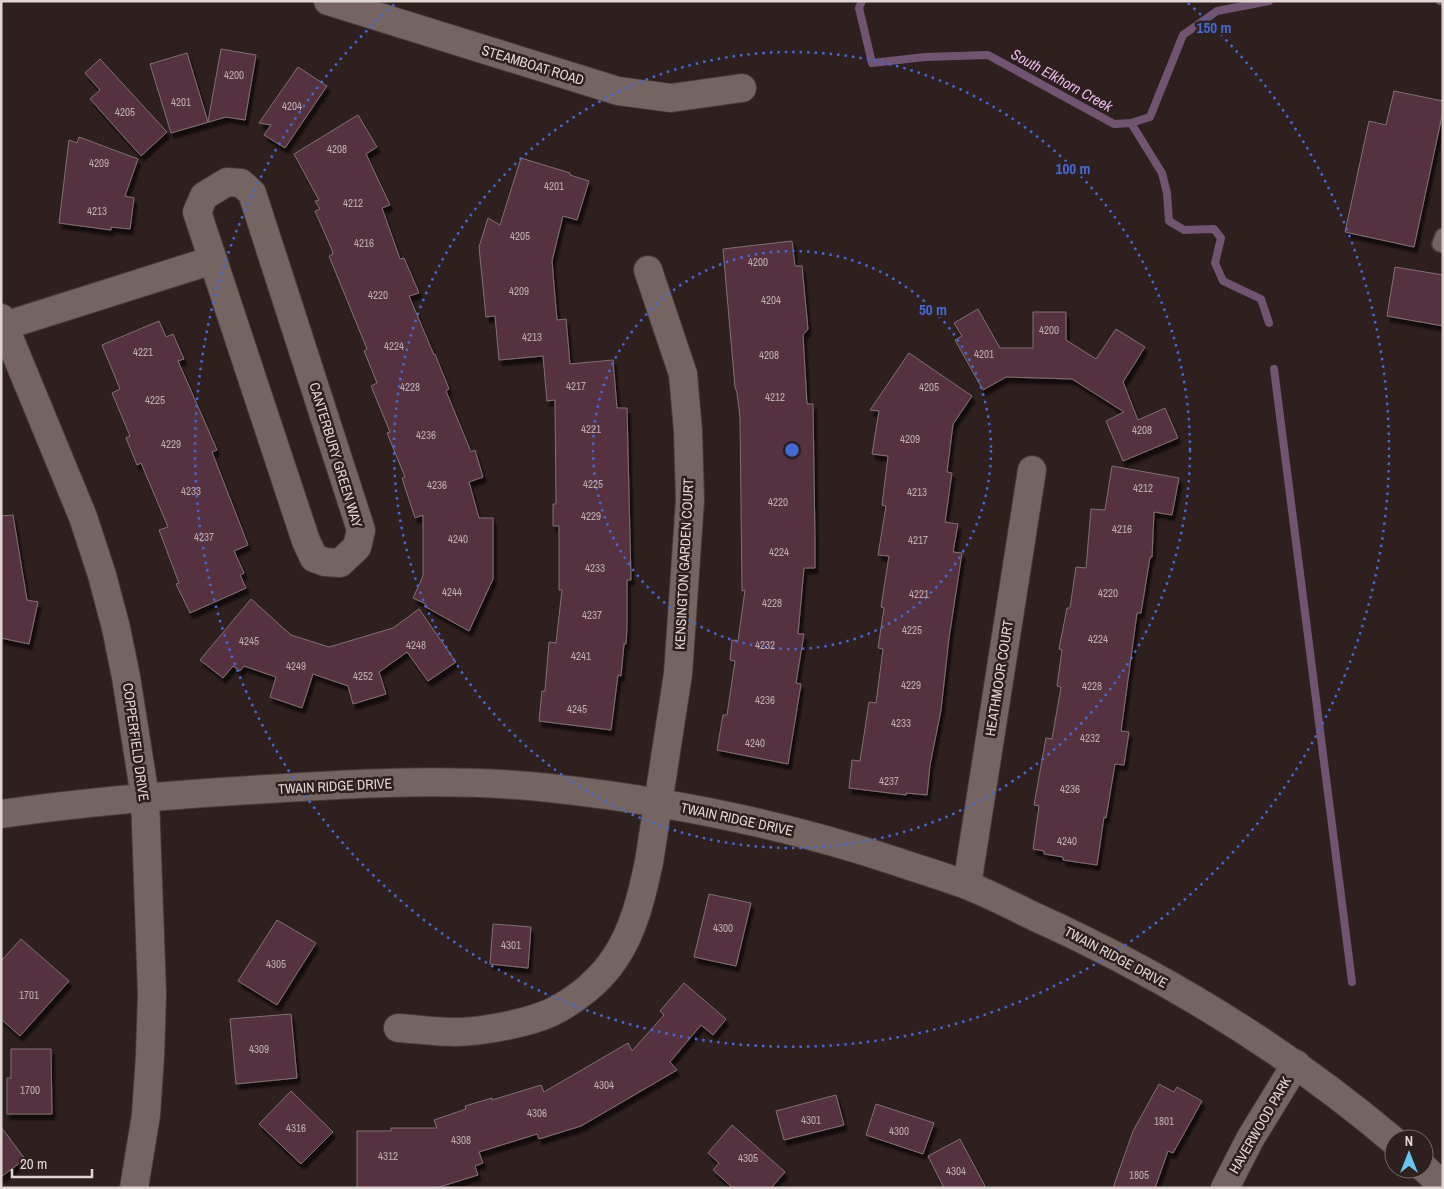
<svg xmlns="http://www.w3.org/2000/svg" width="1444" height="1189" font-family="'Archivo Narrow',sans-serif">
<defs>
<filter id="shadow"><feDropShadow dx="3" dy="5.5" stdDeviation="1" flood-color="#0009"/></filter>
</defs>
<rect width="100%" height="100%" fill="#2d201e"/>
<g fill="none" stroke-linecap="round" stroke-linejoin="round">
<g stroke="#705472" stroke-width="8">
<path d="M862 1 859 8 872 63 925 57 988 55 1114 124 1131 123 1150 117 1183 35 1217 11 1269 1"/>
<path d="M1440 1 1443 2"/>
<path d="M1131 123 1162 173 1167 193 1169 221 1184 230 1214 229 1221 238 1215 263 1223 281 1261 299 1269 323"/>
<path d="M1274 369 1352 982"/>
</g>
</g>
<g fill="#57313f" stroke="#807075" filter="url(#shadow)">
<path d="M221 49 256 55 245 120 226 117 171 133 150 64 187 53 208 122Z"/>
<path d="M100 59 167 132 141 156 90 99 100 90 85 73Z"/>
<path d="M298 67 327 86 285 148 264 135 271 125 259 123Z"/>
<path d="M1394 91 1443 101V111L1414 247 1345 232 1369 121 1386 125Z"/>
<path d="M358 115 377 147 366 154 390 205 382 208 400 259 404 258 419 293 409 296 434 355 435 354 449 389 446 391 471 452 475 450 483 477 469 482 479 518H493V579L469 631 424 606 426 604 413 598 423 576V515L415 518 402 478 405 477 387 433 390 432 371 386 377 383 364 351 367 349 329 256 333 254 332 250 315 211 320 209 315 201 319 200 294 154Z"/>
<path d="M79 137 138 159 125 196 134 198 130 229 111 227V230L59 223 69 140 77 143Z"/>
<path d="M521 158 570 173V175L589 181 577 220 563 216 552 261 557 320 566 319 570 364 613 360 617 408H627L631 580H627V628L626 644H624L621 676 618 675 611 730 539 721 542 691H545L549 642 556 643 562 590H559V526H553V504H556L555 400 547 401 543 356 499 360 495 316 486 317 479 247 488 218 500 225Z"/>
<path d="M792 241 795 266H802L808 329 803 335 807 404H813L815 540V568H804L798 634H804L796 683 801 684 788 764 717 750 723 715H727L735 661 730 660 732 640 738 641 745 590 742 591 740 417 737 393 735 387 723 249Z"/>
<path d="M1395 267 1443 275V326L1387 316Z"/>
<path d="M978 309 1000 348H1033V312H1066V340L1096 359 1116 329 1145 347 1123 382 1138 420 1165 408 1178 438 1123 461 1106 421 1124 412 1072 379 1006 377 983 390 955 340 962 336 954 323Z"/>
<path d="M159 321 166 337 173 334 184 359 178 361 217 450 212 452 248 545 234 551 244 573 240 575 246 588 190 613 176 584 179 583 159 530 168 527 141 463 137 465 126 438 130 436 112 393 120 389 102 345Z"/>
<path d="M909 353 972 396 953 424 947 472 952 473 945 522 958 524 953 552 962 553 949 638 941 710 930 765 927 795 906 793V795L849 788 852 760 860 761 869 702 876 703 883 649 878 648 884 608 881 607 889 556 878 555 886 506 882 505 888 456 872 454 879 411 870 410Z"/>
<path d="M1112 466 1179 478 1172 515 1154 512 1152 557H1150L1141 613H1137L1121 731 1129 732 1124 765 1115 764 1106 818 1104 817 1097 865 1063 860V857L1044 854V851L1033 849 1039 806 1034 805 1046 738 1052 739 1061 687 1057 686 1062 650 1059 649 1067 608H1070L1076 567 1086 568 1091 509 1105 510Z"/>
<path d="M13 515 27 600 38 602 29 644 1 638V516Z"/>
<path d="M251 599 291 635 329 647 393 628 419 609 456 662 428 681 407 652 379 672 386 694 353 704 348 686 313 674 302 708 270 697 276 677 244 666 240 671 233 666 223 678 200 660Z"/>
<path d="M709 894 751 903 736 966 694 957Z"/>
<path d="M277 920 316 943 277 1005 238 981Z"/>
<path d="M493 924 531 927 528 968 490 964Z"/>
<path d="M21 939 69 981 20 1036 1 1019V961Z"/>
<path d="M684 983 726 1019 713 1035 701 1025 670 1062 677 1070 581 1126 539 1139 537 1134 479 1152 483 1163 475 1166 478 1175 436 1188H357V1131H391V1128H437L434 1120 466 1109 465 1106 492 1098V1100L541 1085 544 1092 628 1043 632 1051 664 1015 660 1011Z"/>
<path d="M291 1014 297 1078 236 1084 230 1019Z"/>
<path d="M11 1049H51L52 1114H7V1078H11Z"/>
<path d="M1159 1084 1174 1092 1177 1087 1202 1101 1173 1153 1168 1151 1155 1188H1113L1133 1131Z"/>
<path d="M291 1091 333 1132 301 1164 259 1124Z"/>
<path d="M836 1095 844 1125 784 1140 776 1111Z"/>
<path d="M876 1104 934 1123 923 1154 866 1135Z"/>
<path d="M732 1125 785 1172 771 1188H733L713 1170 719 1163 708 1153Z"/>
<path d="M1 1127 25 1159 1 1177Z"/>
<path d="M960 1139 986 1188H944L928 1156Z"/>
</g>
<g fill="none" stroke-linecap="round" stroke-linejoin="round">
<defs>
<path id="service" d="M1443 236 1440 244 1443 245"/>
<g id="minor">
<path d="M328 1 618 91 671 98 742 88"/>
<path d="M227 182 241 183 252 193 361 530 357 547 340 563 325 562 314 558 306 541 197 212 204 196Z"/>
<path d="M1 327 213 260"/>
<path d="M967 885 1032 470"/>
<path d="M398 1028C417 1029 436 1032 455 1032 481 1032 529 1023 552 1012 576 1000 600 981 615 958 634 930 642 895 649 862L678 674 690 500 688 431 683 374 648 270"/>
<path d="M1225 1188 1250 1139 1296 1064"/>
</g>
<g id="tertiary">
<path d="M1 318 83 517 102 575 116 628 126 677 145 797 152 994 150 1056 146 1115 134 1188"/>
<path d="M1 814C90 801 178 794 268 789 361 783 456 778 550 788 670 801 784 824 898 862 921 870 946 877 969 886 989 894 1009 904 1029 914 1162 974 1283 1047 1394 1141"/>
<path d="M1424 1168 1443 1186"/>
</g>
</defs>
<use href="#service" stroke="#463b39" stroke-width="18"/>
<use href="#minor" stroke="#463b39" stroke-width="30"/>
<use href="#tertiary" stroke="#463b39" stroke-width="30"/>
<use href="#service" stroke="#746462" stroke-width="15"/>
<use href="#minor" stroke="#746462" stroke-width="28"/>
<use href="#tertiary" stroke="#746462" stroke-width="28"/>
</g>
<g fill="none" stroke="#4469d7" stroke-width="2.5" stroke-dasharray="2.5 5">
<circle cx="792" cy="450" r="199"/>
<circle cx="792" cy="450" r="398"/>
<path d="M1188 3A597 597 0 1 1 396 3"/>
</g>
<g text-anchor="middle" dominant-baseline="central" stroke-width="5" stroke-linejoin="round" paint-order="stroke">
<g font-size="11" fill="#beaeb0">
<text x="234" y="75">4200</text>
<text x="181" y="102">4201</text>
<text x="292" y="106">4204</text>
<text x="125" y="112">4205</text>
<text x="337" y="149">4208</text>
<text x="99" y="163">4209</text>
<text x="554" y="186">4201</text>
<text x="353" y="203">4212</text>
<text x="97" y="211">4213</text>
<text x="520" y="236">4205</text>
<text x="364" y="243">4216</text>
<text x="758" y="262">4200</text>
<text x="519" y="291">4209</text>
<text x="378" y="295">4220</text>
<text x="771" y="300">4204</text>
<text x="1049" y="330">4200</text>
<text x="532" y="337">4213</text>
<text x="394" y="346">4224</text>
<text x="143" y="352">4221</text>
<text x="984" y="354">4201</text>
<text x="769" y="355">4208</text>
<text x="576" y="386">4217</text>
<text x="410" y="387">4228</text>
<text x="929" y="387">4205</text>
<text x="775" y="397">4212</text>
<text x="155" y="400">4225</text>
<text x="591" y="429">4221</text>
<text x="1142" y="430">4208</text>
<text x="426" y="435">4236</text>
<text x="910" y="439">4209</text>
<text x="171" y="444">4229</text>
<text x="593" y="484">4225</text>
<text x="437" y="485">4236</text>
<text x="1143" y="488">4212</text>
<text x="191" y="491">4233</text>
<text x="917" y="492">4213</text>
<text x="778" y="502">4220</text>
<text x="591" y="516">4229</text>
<text x="1122" y="529">4216</text>
<text x="204" y="537">4237</text>
<text x="458" y="539">4240</text>
<text x="918" y="540">4217</text>
<text x="779" y="552">4224</text>
<text x="595" y="568">4233</text>
<text x="452" y="592">4244</text>
<text x="1108" y="593">4220</text>
<text x="919" y="594">4221</text>
<text x="772" y="603">4228</text>
<text x="592" y="615">4237</text>
<text x="912" y="630">4225</text>
<text x="1098" y="639">4224</text>
<text x="249" y="641">4245</text>
<text x="416" y="645">4248</text>
<text x="765" y="645">4232</text>
<text x="581" y="656">4241</text>
<text x="296" y="666">4249</text>
<text x="363" y="676">4252</text>
<text x="911" y="685">4229</text>
<text x="1092" y="686">4228</text>
<text x="765" y="700">4236</text>
<text x="577" y="709">4245</text>
<text x="901" y="723">4233</text>
<text x="1090" y="738">4232</text>
<text x="755" y="743">4240</text>
<text x="889" y="781">4237</text>
<text x="1070" y="789">4236</text>
<text x="1067" y="841">4240</text>
<text x="723" y="928">4300</text>
<text x="511" y="945">4301</text>
<text x="276" y="964">4305</text>
<text x="29" y="995">1701</text>
<text x="259" y="1049">4309</text>
<text x="604" y="1085">4304</text>
<text x="30" y="1090">1700</text>
<text x="537" y="1113">4306</text>
<text x="811" y="1120">4301</text>
<text x="1164" y="1121">1801</text>
<text x="296" y="1128">4316</text>
<text x="899" y="1131">4300</text>
<text x="461" y="1140">4308</text>
<text x="388" y="1156">4312</text>
<text x="748" y="1158">4305</text>
<text x="956" y="1171">4304</text>
<text x="1139" y="1175">1805</text>
</g>
<g font-size="14" fill="#e0d7d5" stroke="#2d201e">
<text transform="translate(533 65) rotate(17)">STEAMBOAT ROAD</text>
<text transform="translate(336 455) rotate(73)">CANTERBURY GREEN WAY</text>
<text transform="translate(684 564) rotate(-87)">KENSINGTON GARDEN COURT</text>
<text transform="translate(999 678) rotate(-81)">HEATHMOOR COURT</text>
<text transform="translate(136 742) rotate(82)">COPPERFIELD DRIVE</text>
<text transform="translate(335 786) rotate(-3)">TWAIN RIDGE DRIVE</text>
<text transform="translate(737 819) rotate(12)">TWAIN RIDGE DRIVE</text>
<text transform="translate(1116 957) rotate(28)">TWAIN RIDGE DRIVE</text>
<text transform="translate(1260 1125) rotate(-60)">HAVERWOOD PARK</text>
</g>
<g font-size="15" font-style="italic" fill="#e8b7eb" stroke="#2d201e">
<text transform="translate(1062 80) rotate(29)">South Elkhorn Creek</text>
</g>
</g>
<circle cx="792" cy="450" r="8" fill="#4469d7" stroke="#2d201e" stroke-width="2.5"/>
<g font-size="15" text-anchor="middle" font-weight="bold" fill="#4469d7" stroke="#2d201e" stroke-width="5" stroke-linejoin="round" paint-order="stroke">
<text x="1214" y="33">150 m</text>
<text x="1073" y="174">100 m</text>
<text x="933" y="315">50 m</text>
</g>
<rect width="1444" height="1189" fill="none" stroke="#e0d7d5" stroke-width="5"/>
<g transform="translate(1409 1154)"><circle r="24" fill="#2d201e" stroke="#756967"/>
<path d="M0-4L9 19L0 12L-9 19Z" fill="#68c4f0"/>
<text y="-8" font-size="14" font-weight="bold" text-anchor="middle" fill="#e0d7d5">N</text>
</g>
<path d="M12 1169v8h80v-8" fill="none" stroke="#e0d7d5" stroke-width="2.5"/>
<text x="20" y="1169" font-size="15" fill="#e0d7d5" stroke="#2d201e" stroke-width="4" paint-order="stroke">20 m</text>
</svg>
